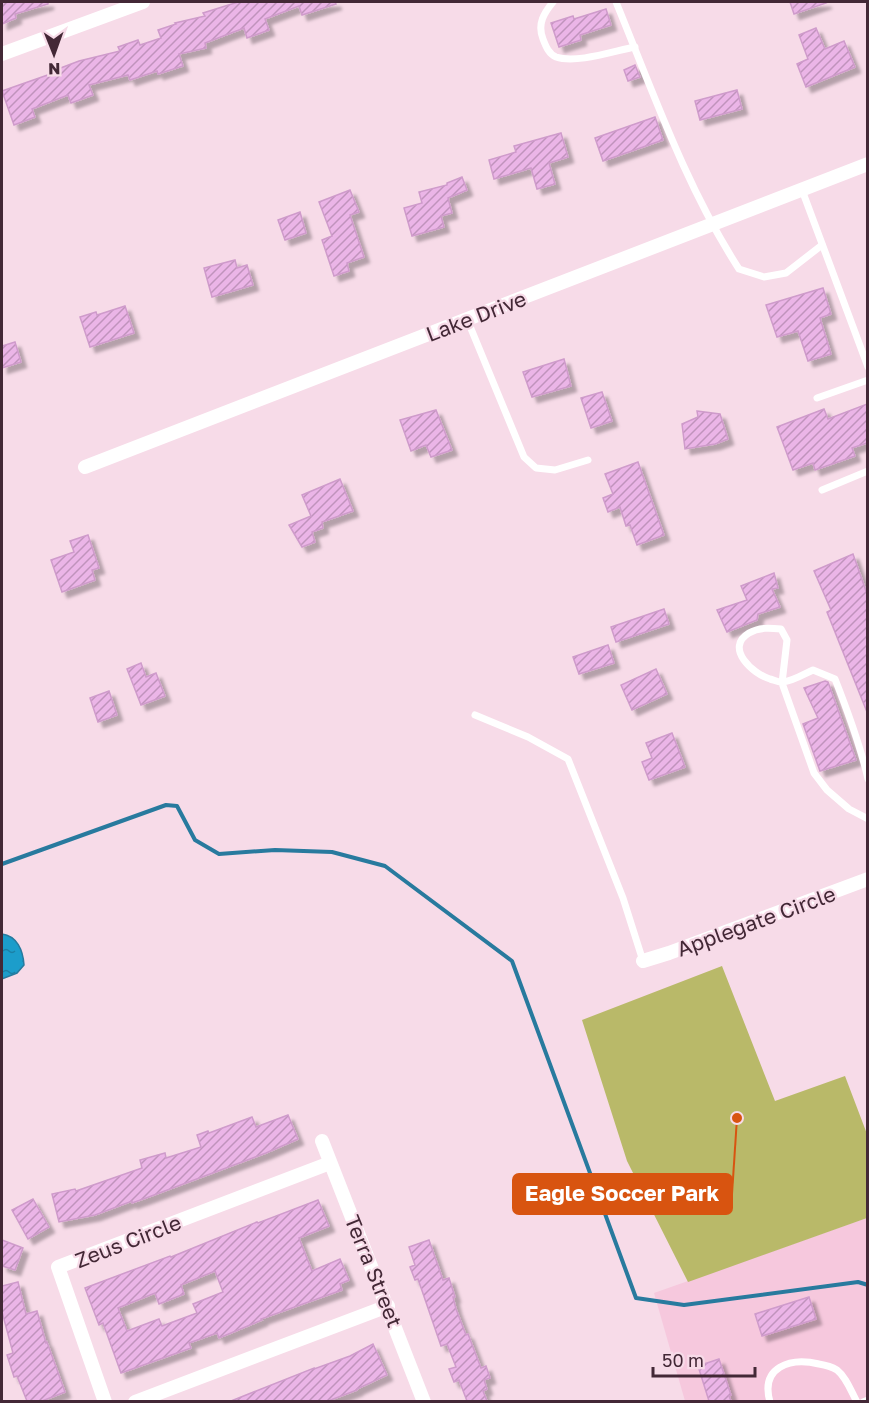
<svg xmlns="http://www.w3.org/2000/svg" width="869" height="1403" font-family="'Golos Text',sans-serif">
<defs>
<pattern id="water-ripples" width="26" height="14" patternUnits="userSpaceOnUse" patternTransform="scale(1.5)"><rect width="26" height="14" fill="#1c9dcb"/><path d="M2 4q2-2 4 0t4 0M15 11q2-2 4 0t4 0" fill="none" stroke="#1a80a6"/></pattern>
<pattern id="building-hatch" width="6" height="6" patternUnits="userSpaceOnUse" patternTransform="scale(1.5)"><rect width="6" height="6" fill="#ebb5e7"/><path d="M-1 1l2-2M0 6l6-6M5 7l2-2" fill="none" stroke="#c093bc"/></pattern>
<filter id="shadow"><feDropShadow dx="5.5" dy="5.5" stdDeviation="1.5" flood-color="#0004"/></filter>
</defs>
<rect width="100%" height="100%" fill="#f7dbe8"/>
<path fill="#f6c8dd" d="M867 1218V1401H685L654 1293Z"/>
<path fill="#b9b969" d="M722 966 775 1101 845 1076 867 1134V1218L688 1282 627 1161 582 1020Z"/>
<path fill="url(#water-ripples)" stroke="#287a9e" stroke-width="1.5" d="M2 934C17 936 23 950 24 965L17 973 2 979Z"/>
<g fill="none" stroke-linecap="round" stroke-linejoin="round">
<path stroke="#287a9e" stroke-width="4" d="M2 864 166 805 177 806 195 840 219 854 275 850 332 852 385 866 512 961 636 1298 684 1305 858 1282 868 1285"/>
</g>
<g fill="url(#building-hatch)" stroke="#cf9bcb" stroke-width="1.5" fill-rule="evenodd" filter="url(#shadow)">
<path d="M2 2H48V4L15 14 16 18 2 24Z"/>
<path d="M238 2H335L336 4 302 15 299 6 265 19 269 30 247 38 244 28 205 43 206 48 179 54 183 66 158 74 157 71 130 80 128 75 89 85 93 95 71 103 68 95 32 109 35 117 14 125 2 91 59 71 58 69 79 61 120 51 118 47 138 40 140 45 161 38 158 30 176 24 175 23 205 16 203 13Z"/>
<path d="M790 2H825L826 3 794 14Z"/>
<path d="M606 9 611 25 580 35 581 40 559 47 551 23 573 16 574 19Z"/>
<path d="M816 28 825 49 844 41 855 67 806 87 797 64 808 59 799 35Z"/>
<path d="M635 65 640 77 628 81 624 70Z"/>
<path d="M737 90 742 109 700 120 695 101Z"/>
<path d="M655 117 663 140 603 161 595 138Z"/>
<path d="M561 133 568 157 549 163 555 184 537 189 531 168 494 179 489 160 516 152 514 146Z"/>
<path d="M462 177 467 190 448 198 452 213 441 216 444 227 412 236 404 208 422 203 419 192 447 185V183Z"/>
<path d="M350 190 359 212 350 215 364 257 347 263 349 271 334 276 322 240 332 236 319 202Z"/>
<path d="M300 212 306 233 285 240 278 220Z"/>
<path d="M235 260 237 268 247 265 253 285 212 297 204 268Z"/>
<path d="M823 288 831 314 820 318 831 354 808 361 798 331 777 337 766 305Z"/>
<path d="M125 306 134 333 90 347 80 317 96 312 97 315Z"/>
<path d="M15 342 21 362 2 368V346Z"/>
<path d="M564 359 571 386 532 397 523 372Z"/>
<path d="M602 392 612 421 591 428 581 398Z"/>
<path d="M867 404V443L852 448 855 456 815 470 813 463 793 470 777 427 824 409 828 419Z"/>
<path d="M436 410 452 450 431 457 426 445 411 451 400 420Z"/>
<path d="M697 411 720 414 728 439 715 444 685 449 682 424 698 417Z"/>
<path d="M638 462 664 535 637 545 630 525 626 526 620 507 608 512 603 498 613 494 605 474Z"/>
<path d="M340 479 353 511 322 522 323 528 312 532 315 542 302 547 289 525 311 516 302 495Z"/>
<path d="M88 535 99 568 92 570 95 580 62 592 51 560 74 552 70 541Z"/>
<path d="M853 554 867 594V712L827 612 831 610 814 571Z"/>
<path d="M774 573 778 588 772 589 780 607 758 614 757 620 727 632 717 610 747 600 741 586Z"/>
<path d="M664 609 669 624 616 642 611 627Z"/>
<path d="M608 645 614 663 579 674 573 657Z"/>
<path d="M141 663 146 677 156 673 165 696 141 705 127 669Z"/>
<path d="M656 669 667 694 632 710 621 685Z"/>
<path d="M825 681 828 682 856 760 820 771 803 724 818 718 804 688Z"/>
<path d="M109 691 117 715 98 722 90 698Z"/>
<path d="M672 733 685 767 649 780 642 762 652 758 646 743Z"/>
<path d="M288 1115 298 1139 266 1153 146 1198 132 1203V1201L95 1215 59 1222 52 1194 75 1189 76 1191 142 1168 140 1160 165 1153 166 1158 201 1147 197 1135 208 1131 209 1133 252 1117 256 1127Z"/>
<path d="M33 1199 49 1227 28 1239 12 1210Z"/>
<path d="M318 1200 329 1226 299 1238 312 1271 340 1259 349 1280 340 1284 342 1290 261 1319 262 1320 219 1338 217 1333 189 1343 191 1348 121 1373 103 1323 99 1325 85 1288 170 1256 171 1257 257 1222 258 1223ZM215 1271 223 1292 193 1304 197 1313 162 1326 159 1319 127 1331 118 1308 155 1293 159 1304 184 1294 181 1285Z"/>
<path d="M2 1240 23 1248 15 1270 2 1266Z"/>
<path d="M429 1240 443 1280 449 1278 455 1297H453L456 1309 466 1335 468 1334 481 1368 486 1366 490 1378 484 1380 487 1389 483 1391 487 1401H467L459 1380 454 1382 449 1369 456 1367 447 1344 441 1346 418 1279 415 1280 410 1267 415 1265 409 1247Z"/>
<path d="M18 1282 26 1314 37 1311 46 1343 47 1342 65 1392 42 1401H27L17 1376 14 1377 7 1355 13 1353 2 1312V1286Z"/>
<path d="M809 1297 816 1319 762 1336 755 1314Z"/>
<path d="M373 1344 387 1375 357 1389V1390L328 1401H231L314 1368V1369L350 1356Z"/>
<path d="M719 1359 731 1395 729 1396 731 1401H709L698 1366Z"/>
</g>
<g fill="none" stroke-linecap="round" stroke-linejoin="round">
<g stroke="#fff" stroke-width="7">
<path d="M553 2C544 13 537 24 543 39 546 47 549 54 556 57 576 64 614 51 635 47"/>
<path d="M616 2C653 92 686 187 739 269L764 277 786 273 822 245"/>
<path d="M802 190 868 367"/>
<path d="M467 319 524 457 536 468 555 470 588 460"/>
<path d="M817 398 868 380"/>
<path d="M822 490 868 471"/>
<path d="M475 715 528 737 568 759 623 898 643 961"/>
<path d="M868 779C860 744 848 712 835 679L813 670C804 674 793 681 783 682 779 683 774 680 770 679 753 674 724 648 749 633 759 627 770 628 781 629L787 640 782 683 814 773 827 790 849 809 868 819"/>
<path d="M770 1402C760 1367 790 1357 819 1364 825 1365 832 1367 837 1370 846 1377 851 1391 857 1402"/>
<path d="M863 1402 868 1400"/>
</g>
<g stroke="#fff" stroke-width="14">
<path d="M2 54 143 2"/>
<path d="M85 467 868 164"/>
<path d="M643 961 669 953 868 879"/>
<path d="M322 1141 424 1402"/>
<path d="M105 1402 58 1267 330 1163"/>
<path d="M135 1402 388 1306"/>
</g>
</g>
<g text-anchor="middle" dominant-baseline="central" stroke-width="4.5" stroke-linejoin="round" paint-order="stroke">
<g font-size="21" fill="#432836" stroke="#f7dbe8">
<text transform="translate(476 316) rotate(-21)">Lake Drive</text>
<text transform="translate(756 921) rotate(-20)">Applegate Circle</text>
<text transform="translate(128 1241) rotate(-21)">Zeus Circle</text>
<text transform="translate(374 1271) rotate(68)">Terra Street</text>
</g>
</g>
<path fill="none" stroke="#d85410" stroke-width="2" d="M737 1118L732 1194"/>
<circle fill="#d85410" stroke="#f7dbe8" stroke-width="2" cx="737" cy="1118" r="6"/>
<rect fill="#d85410" stroke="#d85410" stroke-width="2" x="513" y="1174" width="219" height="40" rx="6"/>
<g font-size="22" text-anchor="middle" font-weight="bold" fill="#fff">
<text x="622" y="1201">Eagle Soccer Park</text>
</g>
<rect width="869" height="1403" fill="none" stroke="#432836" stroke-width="6"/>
<g transform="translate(54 54) rotate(179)" stroke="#f7dbe8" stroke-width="4.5" paint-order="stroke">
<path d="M0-4.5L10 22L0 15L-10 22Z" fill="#432836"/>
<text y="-9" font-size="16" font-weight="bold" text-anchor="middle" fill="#432836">N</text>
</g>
<path d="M653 1367v9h102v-9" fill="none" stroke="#432836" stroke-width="3"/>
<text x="662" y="1367" font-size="18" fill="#432836" stroke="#f7dbe8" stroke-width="4.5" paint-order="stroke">50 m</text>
</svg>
